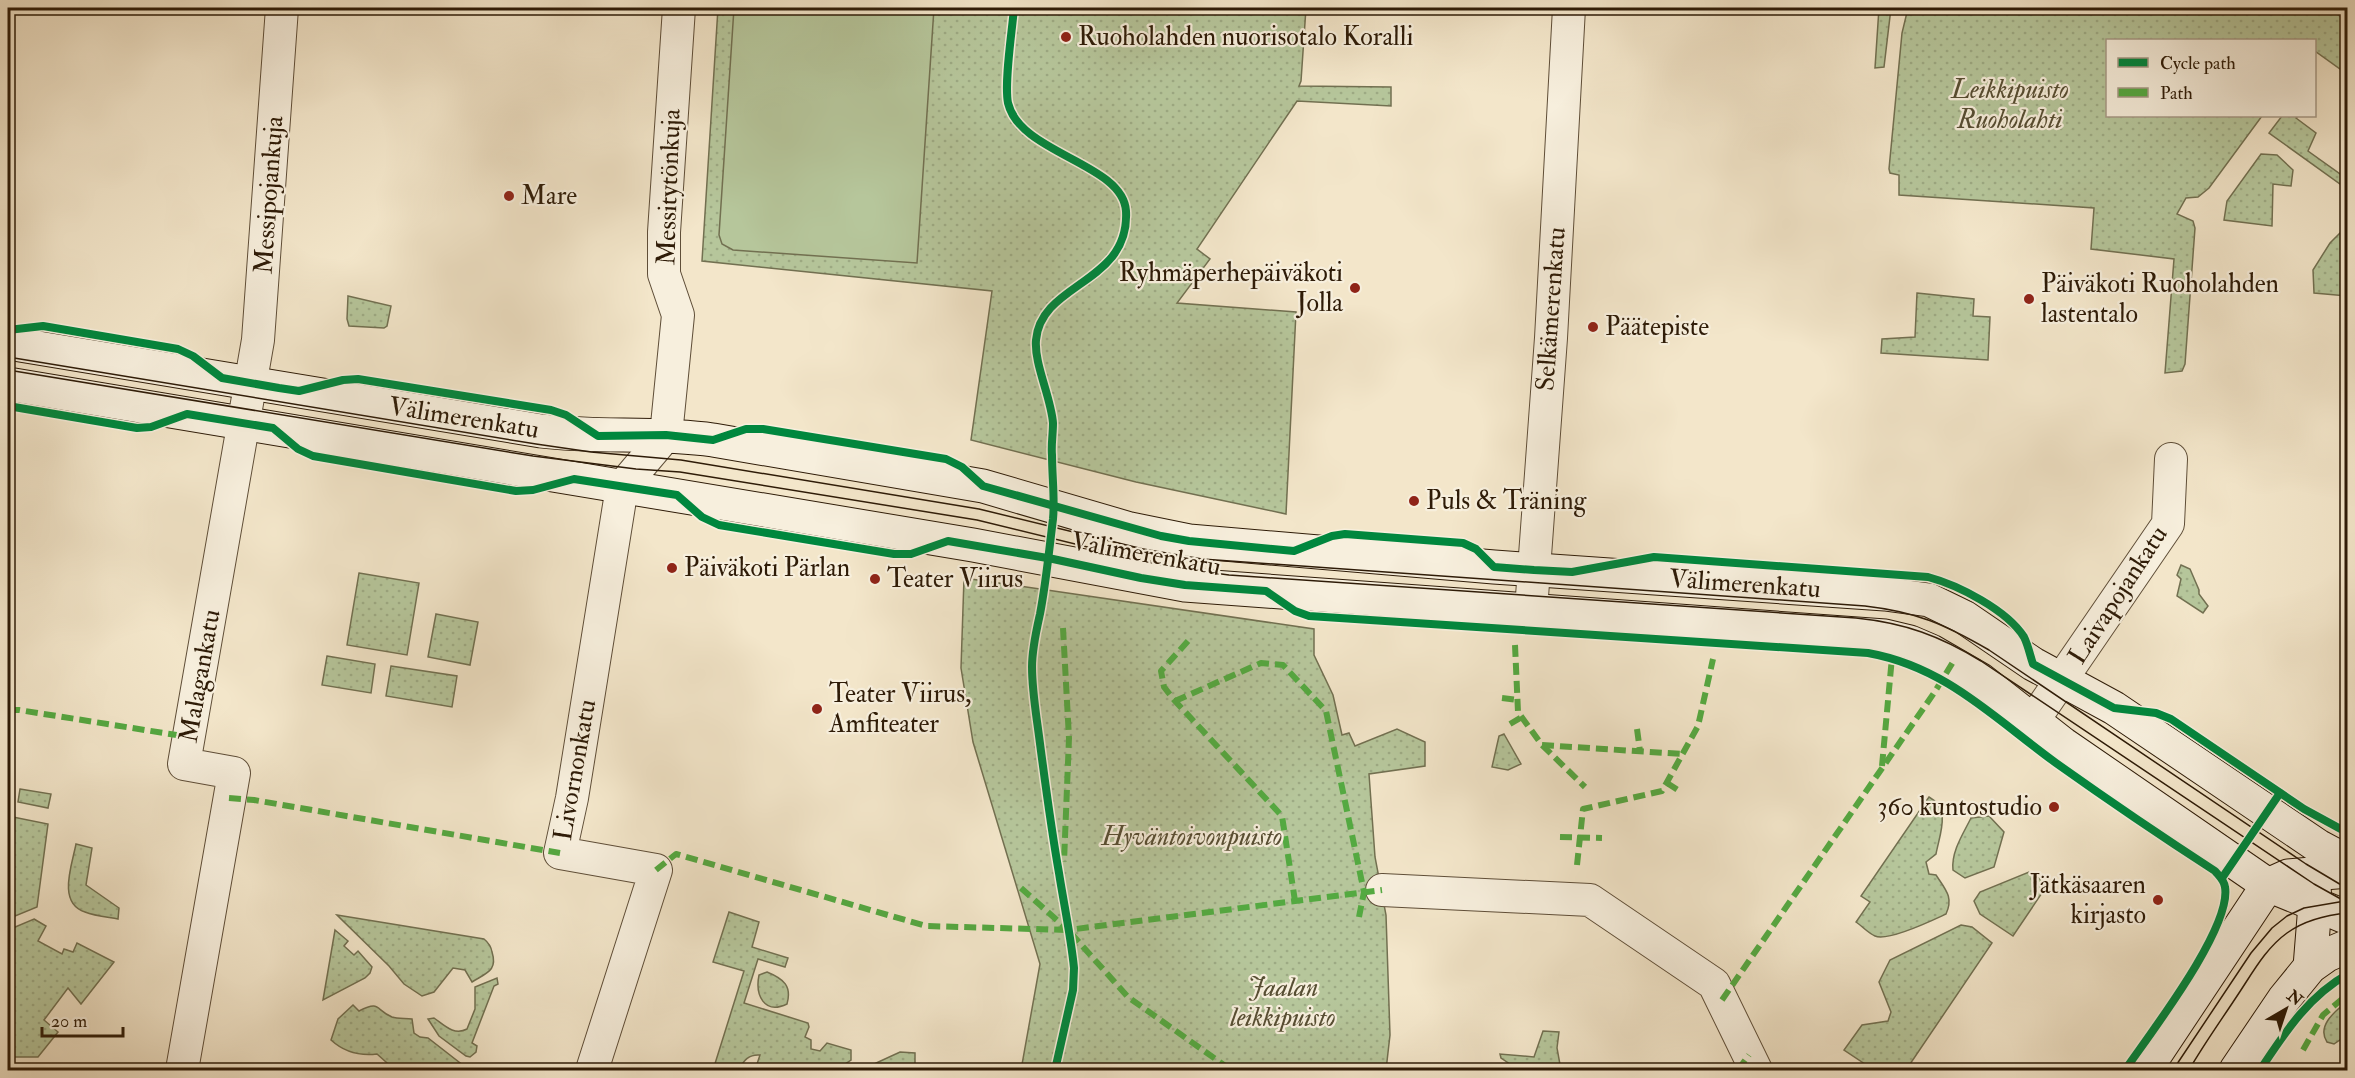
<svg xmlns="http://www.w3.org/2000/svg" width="2355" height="1078" font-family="'IM FELL Double Pica',serif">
<defs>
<pattern id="green-dots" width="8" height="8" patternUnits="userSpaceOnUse" patternTransform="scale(1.5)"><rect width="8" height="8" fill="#b6c69b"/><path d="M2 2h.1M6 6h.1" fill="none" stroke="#9daa84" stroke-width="1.8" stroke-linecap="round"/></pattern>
<pattern id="water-waves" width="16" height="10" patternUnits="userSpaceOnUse" patternTransform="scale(1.5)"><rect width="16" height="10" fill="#9bc0b4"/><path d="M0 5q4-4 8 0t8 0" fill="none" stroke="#86a499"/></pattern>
</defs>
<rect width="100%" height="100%" fill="#f3e6ca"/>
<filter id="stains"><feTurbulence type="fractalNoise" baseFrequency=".00333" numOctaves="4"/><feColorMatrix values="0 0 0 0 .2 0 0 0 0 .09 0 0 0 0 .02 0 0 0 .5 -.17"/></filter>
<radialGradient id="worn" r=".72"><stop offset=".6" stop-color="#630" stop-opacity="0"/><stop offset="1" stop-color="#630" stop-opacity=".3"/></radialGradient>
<g fill="url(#green-dots)" stroke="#727051" stroke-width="1.5">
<path d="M718 8H1306L1301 81 1299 86 1391 87V106L1297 101 1197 249 1210 259 1177 303 1296 312 1286 514 1136 482 971 440 992 291 702 261Z"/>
<path d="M1879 8H1891L1884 67 1875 68Z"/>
<path d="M1908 8H2347V74L2315 51 2314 40H2108V116H2262L2209 188 2198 197 2186 198 2177 214 2193 221 2195 228 2185 364 2182 371 2165 373 2174 259 2091 249 2094 208 1899 195V175L1890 173 1889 169 1902 33Z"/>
<path d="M2282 116H2298L2296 118 2316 133 2308 151 2347 179V189L2269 133Z"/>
<path d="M2261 154 2277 155 2293 170 2291 186 2273 184 2272 226 2224 220 2227 201Z"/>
<path d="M2347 226V296L2314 293 2313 270 2330 243Z"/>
<path d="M1917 293 1974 299 1973 316 1990 317 1988 360 1881 353 1882 339 1915 337Z"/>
<path d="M348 296 391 306 387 326 384 328 349 326 347 319Z"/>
<path d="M2347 481V530C2342 522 2344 519 2343 510 2342 498 2337 490 2347 481Z"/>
<path d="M2181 565 2190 569 2199 590V594L2208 606 2203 613 2177 596 2181 579 2177 575Z"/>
<path d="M359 573 419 583 407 655 347 645Z"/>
<path d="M964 578 1314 629V655L1333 695 1342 735 1349 733 1355 746 1397 729 1425 742V766L1369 774 1375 857 1386 915 1390 1035 1386 1070H1021L1040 964 973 742 961 668Z"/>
<path d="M436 614 478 622 470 665 428 657Z"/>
<path d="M327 656 375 664 371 693 322 685Z"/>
<path d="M391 666 457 676 452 707 386 696Z"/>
<path d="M1504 734 1521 764 1508 770 1492 767 1499 736Z"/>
<path d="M20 789 51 794 48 808 18 802Z"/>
<path d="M1929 797C1951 809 1940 833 1936 854L1926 862 1929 874 1936 875C1945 889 1954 897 1946 914 1933 920 1888 942 1875 936 1868 933 1862 926 1856 922L1870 902 1861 896Z"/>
<path d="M8 816 48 824 37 907 8 919Z"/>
<path d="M1989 816 2004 832 1994 867 1965 878 1953 870C1951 852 1963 834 1971 818Z"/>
<path d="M76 844 92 848 86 885 119 908 118 919C107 917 95 916 85 912 57 903 72 865 76 844Z"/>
<path d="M2029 872 2048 884 2013 936 1980 914 1974 901 1980 892Z"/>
<path d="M729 912 759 922 752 947 788 958 785 967 758 959 744 1003 808 1023 809 1027 805 1037 811 1040V1049L820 1051 827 1043 851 1050V1060L836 1070H765L757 1064 760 1055C748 1054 744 1061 738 1070H713L744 971 713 962Z"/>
<path d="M337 915 484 939C489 943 491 946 492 952 498 971 486 973 472 982L465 970 453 968 434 992 422 996 404 984 389 966Z"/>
<path d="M34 919 46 926 38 941 62 954 64 949 73 952 77 943 114 962 81 1004 68 988 44 1020 58 1032 38 1057H8V930Z"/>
<path d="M1961 925 1972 927 1992 943 1906 1070H1874L1844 1050 1862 1025 1888 1021 1891 1012 1879 982 1890 960Z"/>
<path d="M335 930 348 941 344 946 354 955 358 951 372 967 370 973 365 978 323 1000Z"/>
<path d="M767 972C784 979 792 986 787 1004 764 1015 755 995 759 975Z"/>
<path d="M497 978 498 984 494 986 472 1043 477 1046 476 1052 470 1057 466 1056 439 1036 428 1019 434 1018C444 1025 454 1036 467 1029L475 1009V987Z"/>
<path d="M2344 1004 2347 1005V1035L2334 1044 2327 1042C2317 1027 2333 1013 2344 1004Z"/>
<path d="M353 1005 359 1011C381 1000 375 1010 392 1017 398 1019 406 1018 412 1019L414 1033 420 1037 428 1038 464 1066 459 1070H435L412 1064 410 1070H395L377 1054C360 1056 344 1052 331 1040L338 1019Z"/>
<path d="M1543 1031 1559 1032 1557 1048 1561 1070H1519L1501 1058 1500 1054 1534 1057Z"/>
<path d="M900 1052 915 1053V1070H861Z"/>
</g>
<path fill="#b6c69b" stroke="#727051" stroke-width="1.5" d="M734 8H934L917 263 733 250 722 244 719 235Z"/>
<path fill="url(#water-waves)" stroke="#6f7e6f" stroke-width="1.5" d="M2328 8H2347V21Z"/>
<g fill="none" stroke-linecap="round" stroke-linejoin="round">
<defs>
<g id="street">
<path d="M1531 610 1551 338 1569 8"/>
<path d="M2033 721 2168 524 2171 459"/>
<path d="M1382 890 1590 900 1714 984 1756 1070"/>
<path d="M182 1070 234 773 184 764 258 340 282 8"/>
<path d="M592 1070 656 870 560 853 572 798 622 487 666 435 678 315 664 274V232L679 8"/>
</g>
<g id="secondary">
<path d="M8 343 541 431C598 438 655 432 713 440L983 486 1130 529 1189 541 1494 567 1885 594 1929 600 1964 617 2033 664 2114 708 2318 846 2348 862"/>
<path d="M8 384 973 545 1185 585 1885 636 1910 642 1931 651 1981 680 2063 744 2268 885 2348 918"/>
<path d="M2310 967 2315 905 2314 885"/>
<path d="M2145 1070 2268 885 2288 876 2348 871"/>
<path d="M2236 1070 2284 999 2310 967 2327 955 2348 946"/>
</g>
</defs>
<use href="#street" stroke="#5f4e38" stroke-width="34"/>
<use href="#secondary" stroke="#2e1b07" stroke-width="35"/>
<use href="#street" stroke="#f7efdd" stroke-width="32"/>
<use href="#secondary" stroke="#f7efdd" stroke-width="33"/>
<g stroke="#2e1b07" stroke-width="1.5">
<path d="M8 357 536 444 591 452 681 460 979 509 1143 549 1202 559 1865 606C1917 612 1944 624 1989 650L2306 864 2348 889"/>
<path d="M8 370 533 456 636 469 680 472 977 520 1169 567 1229 575 1856 618C1905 623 1940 636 1981 661L2314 884 2348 903"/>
<path d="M2173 1070 2251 953 2272 928 2287 916 2304 908 2345 901"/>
<path d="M2189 1070C2204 1044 2222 1019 2239 993 2253 972 2266 948 2287 933 2305 920 2326 915 2348 913"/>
</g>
<g stroke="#54a941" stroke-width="6" stroke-dasharray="12 6" stroke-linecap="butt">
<path d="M1063 628 1069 738 1064 862"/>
<path d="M1188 641 1161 671 1164 687 1175 701 1282 816 1295 901"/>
<path d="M1515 645 1518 712 1542 745 1585 787"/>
<path d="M1502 698 1518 700"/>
<path d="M1175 701 1261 663 1283 665 1326 711 1364 892 1359 917"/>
<path d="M8 710H19L189 737"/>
<path d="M1510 724 1522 717"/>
<path d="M1637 729 1640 751"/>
<path d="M1542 745 1682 754"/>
<path d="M1882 766 1892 657"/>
<path d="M1667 783 1681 792"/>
<path d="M229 798 254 800 560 853"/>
<path d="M1560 837 1602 838"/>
<path d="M1577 865 1583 809 1662 791 1698 726 1713 659"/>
<path d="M656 870 676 854 926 926 1068 930 1128 997 1231 1070"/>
<path d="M1021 888 1068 930 1382 890"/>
<path d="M1722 1000 1934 693 1953 662"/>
<path d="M2303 1050 2323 1015 2348 994"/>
<path d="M1738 1070 1749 1055"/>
</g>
<defs>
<g id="cycleway">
<path d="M1014 8C1012 32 1004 82 1008 103 1020 154 1123 163 1126 211 1130 284 1041 282 1036 340 1034 364 1051 397 1053 423 1053 434 1051 445 1052 455 1052 476 1055 499 1053 519 1049 551 1046 583 1040 614 1036 632 1032 649 1032 667 1032 690 1036 713 1039 736 1045 782 1051 828 1059 873 1064 905 1071 937 1074 968L1073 990 1055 1070"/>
<path d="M8 330 43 326 178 349 193 356 222 378 279 388 299 391 343 380 358 379 551 410 566 415 598 436 666 435 713 440 746 429H763L946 459 962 467 983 486 1161 536 1189 541 1294 551 1332 536 1345 534 1463 543 1476 549 1494 567 1534 570 1572 572 1654 557 1928 577C1958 585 2007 610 2024 637 2028 645 2030 655 2033 664L2114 708 2156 713 2171 719 2304 809 2348 833"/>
<path d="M8 406 137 428 151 427 187 414 273 428 298 449 313 456 516 491 533 490 574 479 677 495 702 517 719 525 894 554H911L948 541 1053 559 1141 578 1185 585 1266 591 1295 611 1309 616 1868 653C1946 667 1994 718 2056 763 2108 800 2161 836 2215 871 2219 876 2224 880 2225 887 2232 928 2149 1035 2125 1070"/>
<path d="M2222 878 2280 793"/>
<path d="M2260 1070C2284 1034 2308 996 2348 974"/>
</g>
</defs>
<use href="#cycleway" stroke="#f7efdd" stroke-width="11"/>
<use href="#cycleway" stroke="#00873e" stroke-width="8"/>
</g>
<g fill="#8f2418" stroke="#f7efdd" stroke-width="2">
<circle cx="1066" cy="37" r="6"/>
<circle cx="509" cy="196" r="6"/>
<circle cx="1355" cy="288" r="6"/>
<circle cx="2029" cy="299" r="6"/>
<circle cx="1593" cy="327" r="6"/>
<circle cx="1414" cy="501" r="6"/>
<circle cx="672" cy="568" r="6"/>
<circle cx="875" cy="579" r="6"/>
<circle cx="817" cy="709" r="6"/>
<circle cx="2054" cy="807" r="6"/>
<circle cx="2158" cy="900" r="6"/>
</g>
<g text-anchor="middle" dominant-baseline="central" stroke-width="4.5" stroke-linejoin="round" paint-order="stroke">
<g font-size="26" fill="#2e1b07" stroke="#f7efdd" text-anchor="start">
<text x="1078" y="37">Ruoholahden nuorisotalo Koralli</text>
<text x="521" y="196">Mare</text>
<text x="1343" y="273" text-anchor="end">Ryhmäperhepäiväkoti<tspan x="1343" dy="30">Jolla</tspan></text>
<text x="2041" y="284">Päiväkoti Ruoholahden<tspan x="2041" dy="30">lastentalo</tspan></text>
<text x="1605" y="327">Päätepiste</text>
<text x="1426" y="501">Puls &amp; Träning</text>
<text x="684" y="568">Päiväkoti Pärlan</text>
<text x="887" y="579">Teater Viirus</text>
<text x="829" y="694">Teater Viirus,<tspan x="829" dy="30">Amfiteater</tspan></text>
<text x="2042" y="807" text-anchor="end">360 kuntostudio</text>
<text x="2146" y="885" text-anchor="end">Jätkäsaaren<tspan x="2146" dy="30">kirjasto</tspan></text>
</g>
<g font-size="26" font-style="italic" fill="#574e33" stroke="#f7efdd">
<text x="2010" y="90">Leikkipuisto<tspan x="2010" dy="30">Ruoholahti</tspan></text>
<text x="1192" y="837">Hyväntoivonpuisto</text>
<text x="1283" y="988">Jaalan<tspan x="1283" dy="30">leikkipuisto</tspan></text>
</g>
<g font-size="26" fill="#2e1b07" stroke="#f7efdd">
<text transform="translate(669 187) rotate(-88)">Messitytönkuja</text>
<text transform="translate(269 195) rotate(-86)">Messipojankuja</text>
<text transform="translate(1551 309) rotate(-86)">Selkämerenkatu</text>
<text transform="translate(464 418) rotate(9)">Välimerenkatu</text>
<text transform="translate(1146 554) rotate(10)">Välimerenkatu</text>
<text transform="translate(1745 584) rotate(4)">Välimerenkatu</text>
<text transform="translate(2118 595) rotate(-57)">Laivapojankatu</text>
<text transform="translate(200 676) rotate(-80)">Malagankatu</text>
<text transform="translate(575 770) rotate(-80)">Livornonkatu</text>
</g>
</g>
<rect width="2355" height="1078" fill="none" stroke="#f3e6ca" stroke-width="30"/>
<rect x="9" y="9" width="2337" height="1060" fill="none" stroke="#2e1b07" stroke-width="3"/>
<rect x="15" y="15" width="2325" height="1048" fill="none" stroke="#2e1b07" stroke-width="1.5"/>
<rect x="2106" y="39" width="210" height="78" fill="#f7efdd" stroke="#a79a87" stroke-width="1.5"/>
<rect x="2118" y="58" width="30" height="9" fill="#00873e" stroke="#a79a87" stroke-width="1.5"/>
<text x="2160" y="69" font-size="18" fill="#2e1b07">Cycle path</text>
<rect x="2118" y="88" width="30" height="9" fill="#54a941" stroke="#a79a87" stroke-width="1.5"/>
<text x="2160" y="99" font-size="18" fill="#2e1b07">Path</text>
<g transform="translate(2286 1009) rotate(39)" stroke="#f7efdd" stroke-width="4.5" paint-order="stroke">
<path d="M0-4.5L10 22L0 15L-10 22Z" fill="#2e1b07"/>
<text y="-9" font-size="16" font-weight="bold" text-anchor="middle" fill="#2e1b07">N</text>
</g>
<path d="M42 1027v9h81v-9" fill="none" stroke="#2e1b07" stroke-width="3"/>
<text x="51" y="1027" font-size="18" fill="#2e1b07" stroke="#f7efdd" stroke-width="4.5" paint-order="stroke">20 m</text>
<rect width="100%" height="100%" filter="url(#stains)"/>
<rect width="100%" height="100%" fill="url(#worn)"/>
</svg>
